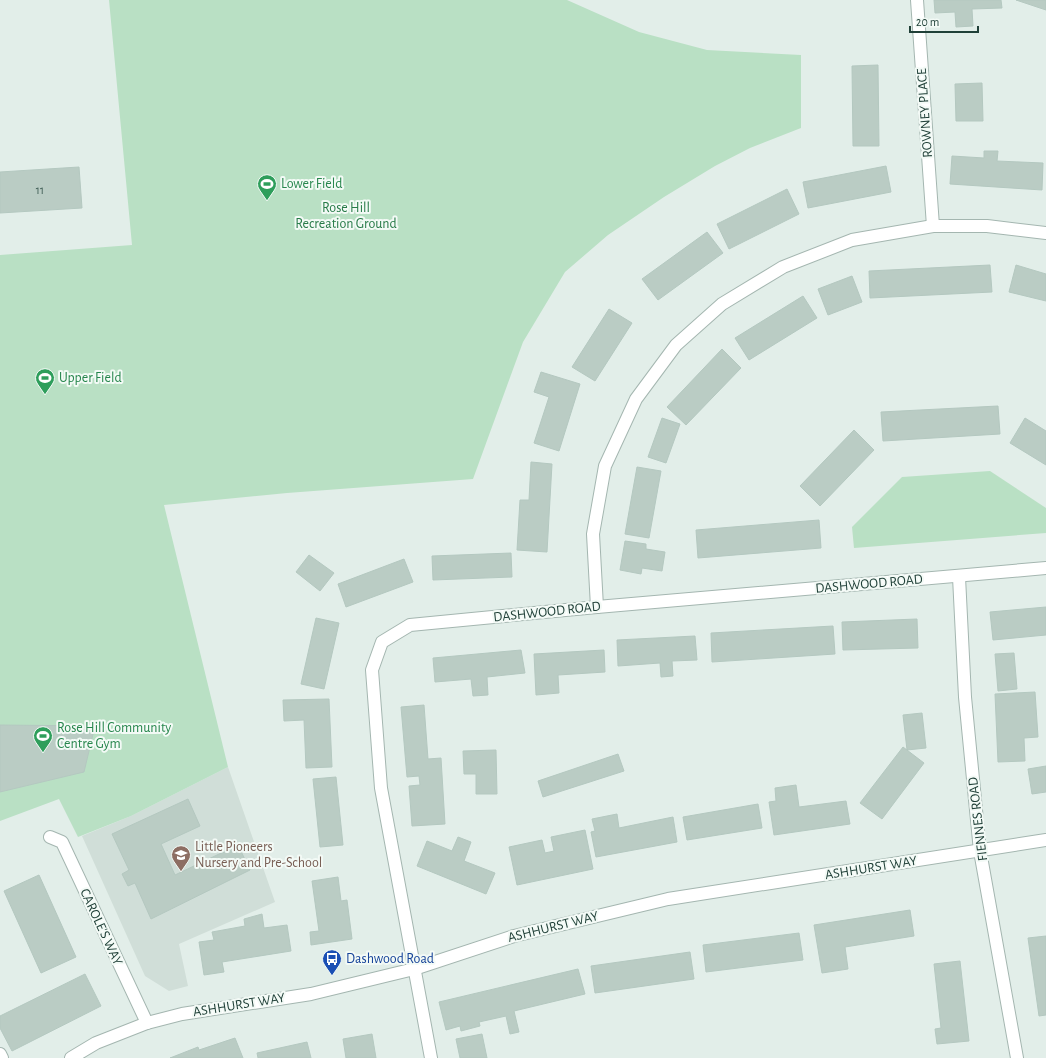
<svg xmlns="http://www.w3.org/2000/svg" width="1046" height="1058" font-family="'Alegreya Sans',sans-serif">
<rect width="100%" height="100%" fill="#e2eee9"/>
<path fill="#d0ded8" d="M228 767 275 902 179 944 188 986 169 991 145 976 82 836 131 816Z"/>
<g fill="#b9e0c4">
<path d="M109 0H567L639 32 707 50 801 55V128L750 148 715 166 664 197 608 235 565 272 523 342 473 479 287 493 164 505 228 767 131 816 78 837 59 799 0 821V255L132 245Z"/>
<path d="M990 471 1046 508V533L854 548 852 527 902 477Z"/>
</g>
<g fill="#baccc4" stroke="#b4c8c0">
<path d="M934 0H1001L1002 8 972 9 973 26 956 27 955 12 935 13Z"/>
<path d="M1016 0H1046V10Z"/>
<path d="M878 65 879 146H853L852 66Z"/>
<path d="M982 83 983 121H956L955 84Z"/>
<path d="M984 151H998L997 161 1043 163 1042 190 950 184 952 156 984 158Z"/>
<path d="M886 166 891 192 808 208 803 182Z"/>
<path d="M79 167 82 208 0 213V172Z"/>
<path d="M787 189 799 214 729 249 717 224Z"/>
<path d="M707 232 723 253 658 300 642 279Z"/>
<path d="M990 265 992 292 870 298 869 271Z"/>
<path d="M1016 265 1046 274V301L1009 292Z"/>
<path d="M852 276 862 302 828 315 818 289Z"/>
<path d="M803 296 817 318 749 360 735 338Z"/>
<path d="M609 309 632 323 595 381 572 367Z"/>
<path d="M722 349 741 368 686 425 667 407Z"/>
<path d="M541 372 580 384 559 451 534 443 549 397 534 392Z"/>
<path d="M998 406 1000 434 883 441 881 412Z"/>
<path d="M662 418 680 424 666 463 648 457Z"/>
<path d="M1025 418 1046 431V465L1010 443Z"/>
<path d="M854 430 874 450 820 506 800 486Z"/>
<path d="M531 462 552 464 547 552 517 550 520 500H529Z"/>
<path d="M637 467 661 471 649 538 625 534Z"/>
<path d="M819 520 821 548 698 558 696 530Z"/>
<path d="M625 541 646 544V549L665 552 662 571 642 568 641 574 620 570Z"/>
<path d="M511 553 512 577 433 580 432 556Z"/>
<path d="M309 555 334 573 320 591 296 572Z"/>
<path d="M404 559 413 582 346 607 338 584Z"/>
<path d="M1046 607V635L993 640 990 612Z"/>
<path d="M316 618 339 623 324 689 301 684Z"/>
<path d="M917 619 918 648 843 650 842 622Z"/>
<path d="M833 626 835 654 712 662 711 633Z"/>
<path d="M695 636 697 660 672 661 673 676 661 677 660 663 618 666 617 640Z"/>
<path d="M521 650 525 673 487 677 488 695 473 696 471 679 435 682 433 658Z"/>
<path d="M604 650 605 672 558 675 559 693 536 695 534 654Z"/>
<path d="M1014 653 1017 689 998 691 995 654Z"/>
<path d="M1035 692 1038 737 1024 738 1025 761 998 762 995 694Z"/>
<path d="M329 699 332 767 306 768 304 720 284 721 283 700Z"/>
<path d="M424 705 428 759 441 758 445 824 412 826 409 786 420 785 419 776 407 777 401 707Z"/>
<path d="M922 713 926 748 907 750 903 715Z"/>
<path d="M0 725 95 726 84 772 0 792Z"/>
<path d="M903 747 924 763 882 819 860 803Z"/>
<path d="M496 750 497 794H476V774H464L463 751Z"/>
<path d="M618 754 624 771 543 797 538 781Z"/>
<path d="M1046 766V792L1032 794 1028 769Z"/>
<path d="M336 777 343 845 320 847 313 779Z"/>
<path d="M796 785 799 807 846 801 850 824 774 835 769 802 776 801 775 788Z"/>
<path d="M188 799 200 826 161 844 175 875 238 845 250 870 151 919 135 883 128 886 122 874 129 870 112 834Z"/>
<path d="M758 804 762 828 687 840 683 817Z"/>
<path d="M617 814 619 828 673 817 677 842 596 857 591 832 595 831 592 819Z"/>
<path d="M585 830 593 869 517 885 509 847 542 840 545 853 554 851 551 837Z"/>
<path d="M458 837 471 842 464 861 495 873 486 894 417 866 427 841 452 851Z"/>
<path d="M39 875 76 957 41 973 4 891Z"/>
<path d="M338 877 341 901 347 900 352 939 311 945 310 932 319 931 312 881Z"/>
<path d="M910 910 914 936 845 947 848 969 822 973 814 925Z"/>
<path d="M262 914 264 928 287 925 291 951 222 962 224 972 204 975 199 942 214 940 212 932 245 926 244 919Z"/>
<path d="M799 933 803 960 706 972 703 945Z"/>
<path d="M1046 936V1015L1039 1016 1028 938Z"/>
<path d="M690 952 694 979 595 993 591 966Z"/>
<path d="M960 961 969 1041 937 1044 935 1029 941 1028 934 964Z"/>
<path d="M578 969 585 994 514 1011 519 1032 510 1034 506 1016 479 1022 480 1026 461 1031 460 1026 446 1030 439 1002Z"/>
<path d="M85 974 101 1006 12 1051 0 1028V1016Z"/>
<path d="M372 1034 376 1058H346L343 1039Z"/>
<path d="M482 1034 487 1058H460L456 1039Z"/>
<path d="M235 1038 243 1058H170L198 1047 199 1050Z"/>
<path d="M307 1042 311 1058H258L257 1053Z"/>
</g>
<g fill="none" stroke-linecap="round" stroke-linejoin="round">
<defs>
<path id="lane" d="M0 1054 2 1058"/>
<g id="street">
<path d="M917 0 933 226"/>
<path d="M959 577 965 697 980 851 1017 1058"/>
<path d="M597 607 593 534 605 466 636 399 676 345 722 304 783 267 852 240 933 226H987L1046 233"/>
<path d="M50 837 62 842 147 1023"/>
<path d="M71 1058 96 1043 147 1023 182 1014 311 994 414 969 514 936 668 899 1046 840"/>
<path d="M431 1058 381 788 372 670 382 642 410 625 597 607 1046 568"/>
</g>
</defs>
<use href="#lane" stroke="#a4b6b0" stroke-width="14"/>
<use href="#street" stroke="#a4b6b0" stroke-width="14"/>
<use href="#lane" stroke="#fff" stroke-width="12"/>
<use href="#street" stroke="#fff" stroke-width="12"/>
</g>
<defs>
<symbol id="stadium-pin" viewBox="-11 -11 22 30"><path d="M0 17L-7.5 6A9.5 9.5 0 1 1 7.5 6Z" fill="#2e9e5b" stroke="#f3faf6"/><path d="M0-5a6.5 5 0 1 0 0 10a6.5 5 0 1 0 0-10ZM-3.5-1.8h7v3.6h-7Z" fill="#fff"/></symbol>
<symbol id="school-pin" viewBox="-11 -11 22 30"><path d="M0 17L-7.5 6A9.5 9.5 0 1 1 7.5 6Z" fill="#8d6e63" stroke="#f3faf6"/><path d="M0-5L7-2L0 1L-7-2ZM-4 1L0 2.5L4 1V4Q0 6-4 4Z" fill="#fff"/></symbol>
<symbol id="bus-pin" viewBox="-11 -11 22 30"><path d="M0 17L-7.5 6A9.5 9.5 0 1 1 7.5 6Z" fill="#1a4fb4" stroke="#f3faf6"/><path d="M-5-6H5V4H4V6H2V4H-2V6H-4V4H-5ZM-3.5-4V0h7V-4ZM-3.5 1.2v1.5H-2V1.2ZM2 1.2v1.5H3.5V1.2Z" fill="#fff"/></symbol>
</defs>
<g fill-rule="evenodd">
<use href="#stadium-pin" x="256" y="173" width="22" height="30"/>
<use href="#stadium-pin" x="34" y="367" width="22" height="30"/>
<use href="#stadium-pin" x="32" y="725" width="22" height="30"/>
<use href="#school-pin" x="170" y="844" width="22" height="30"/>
<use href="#bus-pin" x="321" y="948" width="22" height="30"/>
</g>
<g text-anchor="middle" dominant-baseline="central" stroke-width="4" stroke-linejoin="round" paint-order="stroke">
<g font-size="12" fill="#46635b">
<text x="40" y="190">11</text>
</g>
<g font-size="14" fill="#204038" stroke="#f3faf6">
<text transform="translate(925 113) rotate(-94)">ROWNEY PLACE</text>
<text transform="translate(869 584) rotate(-5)">DASHWOOD ROAD</text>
<text transform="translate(547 612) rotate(-6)">DASHWOOD ROAD</text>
<text transform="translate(978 819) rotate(-97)">FIENNES ROAD</text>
<text transform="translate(871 868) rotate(-9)">ASHHURST WAY</text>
<text transform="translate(101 927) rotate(65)">CAROLE'S WAY</text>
<text transform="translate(553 927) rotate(-14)">ASHHURST WAY</text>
<text transform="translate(239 1005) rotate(-9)">ASHHURST WAY</text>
</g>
<g font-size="14" fill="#27864d" stroke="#f3faf6" text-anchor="start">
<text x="281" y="184">Lower Field</text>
<text x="59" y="378">Upper Field</text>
<text x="57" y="728">Rose Hill Community<tspan x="57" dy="16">Centre Gym</tspan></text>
</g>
<g font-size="14" fill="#277b48" stroke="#f3faf6">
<text x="346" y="208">Rose Hill<tspan x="346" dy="16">Recreation Ground</tspan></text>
</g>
<g font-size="14" fill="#785e54" stroke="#f3faf6" text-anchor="start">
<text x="195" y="847">Little Pioneers<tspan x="195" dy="16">Nursery and Pre-School</tspan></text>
</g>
<g font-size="14" fill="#164399" stroke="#f3faf6" text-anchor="start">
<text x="346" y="959">Dashwood Road</text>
</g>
</g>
<path d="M910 26v6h68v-6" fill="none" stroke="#204038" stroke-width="2"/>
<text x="916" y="26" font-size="12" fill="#204038" stroke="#f3faf6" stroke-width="3" paint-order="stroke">20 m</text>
</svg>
